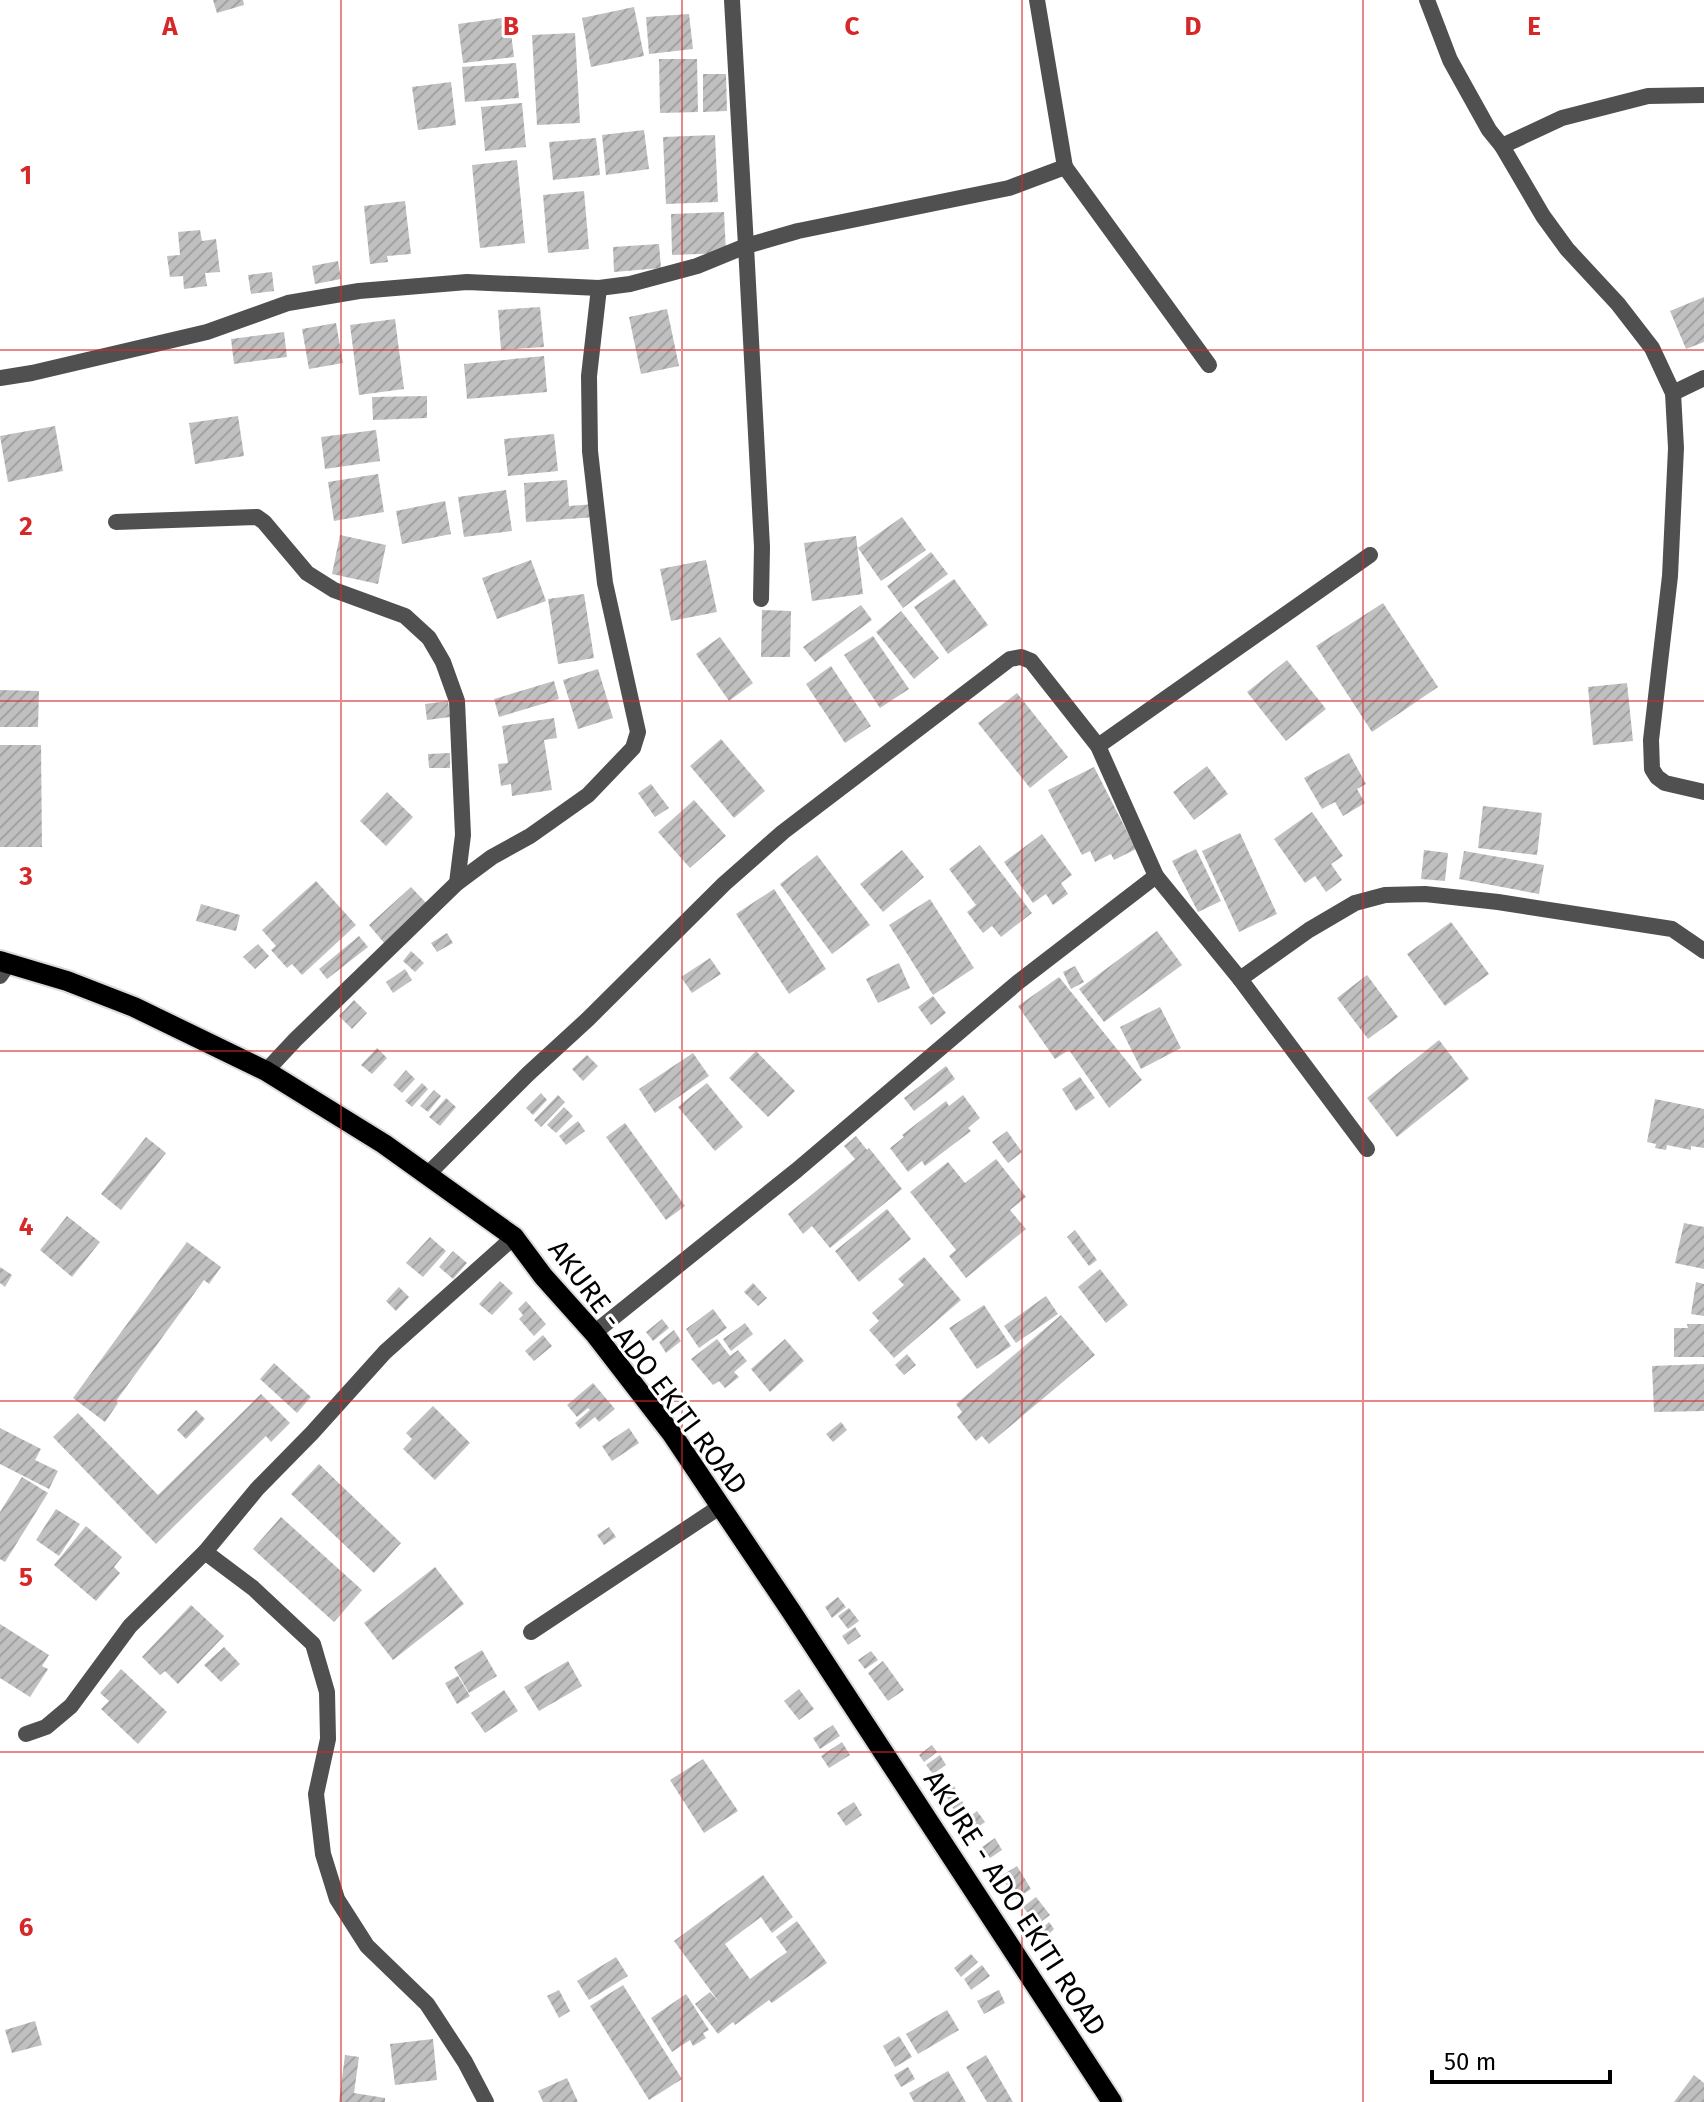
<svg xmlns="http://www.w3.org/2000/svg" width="1704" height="2102" font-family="'Fira Sans',sans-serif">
<defs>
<pattern id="building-hatch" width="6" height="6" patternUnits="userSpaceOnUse" patternTransform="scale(2)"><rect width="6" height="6" fill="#c0c0c0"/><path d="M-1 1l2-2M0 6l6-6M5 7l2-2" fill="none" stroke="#a3a3a3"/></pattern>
</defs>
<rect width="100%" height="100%" fill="#fff"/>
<g fill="url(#building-hatch)">
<path d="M213 0H243L244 5 217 13Z"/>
<path d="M634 7 644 56 591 67 582 18Z"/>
<path d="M689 14 693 49 649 54 646 17Z"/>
<path d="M509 17 514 57 463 63 458 24Z"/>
<path d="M575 33 580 123 537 125 532 35Z"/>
<path d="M659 59H697L698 112 660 113Z"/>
<path d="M516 63 519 98 465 102 462 67Z"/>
<path d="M703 74H726L727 111 703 112Z"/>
<path d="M451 82 456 125 418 130 412 87Z"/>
<path d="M522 103 526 147 485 151 481 107Z"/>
<path d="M644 130 649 169 606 175 602 135Z"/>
<path d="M715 135 718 202 666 204 663 137Z"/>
<path d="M596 138 600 175 553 180 549 142Z"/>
<path d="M517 160 525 243 480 248 472 165Z"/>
<path d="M584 191 589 249 548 253 543 195Z"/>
<path d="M405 201 411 254 387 256 388 262 370 264 364 206Z"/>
<path d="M724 212 726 253 672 255 671 214Z"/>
<path d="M200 230 202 241 216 239 220 272 205 273 207 286 184 289 183 276 170 277 167 256 180 255 178 232Z"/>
<path d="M659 244 661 268 614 272 613 247Z"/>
<path d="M338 261 341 279 315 284 312 266Z"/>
<path d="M272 272 274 291 251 294 248 275Z"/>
<path d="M1704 297V342L1686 349 1670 311Z"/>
<path d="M540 307 544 347 501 350 498 310Z"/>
<path d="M667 309 679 366 641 374 629 317Z"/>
<path d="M395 319 404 389 359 395 350 325Z"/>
<path d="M336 323 343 363 309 369 302 329Z"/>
<path d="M284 332 287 357 234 364 231 339Z"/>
<path d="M544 356 547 392 467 399 464 364Z"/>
<path d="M427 396V418L373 420 372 397Z"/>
<path d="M238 416 244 456 195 464 189 423Z"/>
<path d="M55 426 63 471 8 482 0 436Z"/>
<path d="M376 430 380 461 325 469 321 437Z"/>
<path d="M554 434 558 471 508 476 504 439Z"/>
<path d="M378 474 384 512 334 521 328 482Z"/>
<path d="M567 480 569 506 595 504 596 517 526 522 524 483Z"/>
<path d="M506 490 512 531 464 537 458 497Z"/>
<path d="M445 501 451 534 402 544 396 511Z"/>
<path d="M902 517 926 550 881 581 858 548Z"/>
<path d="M340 535 386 545 378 584 332 574Z"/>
<path d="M856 536 863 594 812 601 804 543Z"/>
<path d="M931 552 948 574 903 608 887 586Z"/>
<path d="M531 560 546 601 497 619 482 578Z"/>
<path d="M706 560 717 612 671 621 660 569Z"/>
<path d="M954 579 988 625 948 654 914 607Z"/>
<path d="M584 594 594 658 558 664 548 599Z"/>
<path d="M1383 603 1438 687 1372 732 1316 646Z"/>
<path d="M861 605 872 620 815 662 803 647Z"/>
<path d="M762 610 791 611 790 657H761Z"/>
<path d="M901 611 939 658 914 679 876 632Z"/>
<path d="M873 636 909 689 880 708 844 655Z"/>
<path d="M720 637 753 683 729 701 696 654Z"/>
<path d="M1287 660 1326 709 1286 741 1247 692Z"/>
<path d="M831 666 871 726 845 743 806 684Z"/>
<path d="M598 669 613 718 578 729 563 680Z"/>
<path d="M554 681 559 699 499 717 494 699Z"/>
<path d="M1627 683 1633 741 1593 745 1588 687Z"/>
<path d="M0 690 39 691 38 727H0Z"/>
<path d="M1017 693 1068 757 1030 788 978 723Z"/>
<path d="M448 701 450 717 427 720 425 704Z"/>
<path d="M554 718 557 738 544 740 552 790 512 796 511 784 501 786 498 764 508 763 502 726Z"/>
<path d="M721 739 765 791 734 818 690 766Z"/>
<path d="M0 745H41L42 847H0Z"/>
<path d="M450 753V768H429L428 754Z"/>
<path d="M1349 753 1366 784 1357 789 1365 803 1343 816 1335 802 1322 809 1304 778Z"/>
<path d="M1207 766 1228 794 1194 820 1173 792Z"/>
<path d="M1094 767 1136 849 1114 860 1111 854 1095 862 1090 851 1082 855 1048 790Z"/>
<path d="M651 784 669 808 655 817 638 793Z"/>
<path d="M387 792 413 817 386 846 360 821Z"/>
<path d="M694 800 726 836 690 868 658 832Z"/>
<path d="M1483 806 1542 813 1537 855 1478 848Z"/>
<path d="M1312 812 1343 856 1331 864 1342 880 1326 892 1315 876 1305 883 1274 839Z"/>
<path d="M1240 833 1277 914 1239 932 1202 851Z"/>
<path d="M1042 834 1072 875 1061 883 1068 894 1053 905 1046 894 1033 903 1004 862Z"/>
<path d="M980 845 1032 913 1001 937 992 926 983 933 967 912 976 905 949 869Z"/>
<path d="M1196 849 1221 901 1198 912 1172 861Z"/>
<path d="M902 850 924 877 883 912 860 884Z"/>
<path d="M1424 850 1448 853 1445 881 1421 879Z"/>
<path d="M1464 851 1544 865 1539 894 1459 879Z"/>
<path d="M817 855 870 925 832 954 780 884Z"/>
<path d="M316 881 356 925 302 975 292 964 287 968 271 950 276 946 262 930Z"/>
<path d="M411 887 428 905 385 944 369 925Z"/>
<path d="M774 889 826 969 789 994 736 914Z"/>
<path d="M930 899 974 968 933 995 889 925Z"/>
<path d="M201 904 240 915 236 931 196 921Z"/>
<path d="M1451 922 1489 974 1445 1006 1407 954Z"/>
<path d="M1157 931 1182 965 1104 1022 1079 989Z"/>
<path d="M447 933 453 943 437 952 431 943Z"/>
<path d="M359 936 368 947 327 979 319 969Z"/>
<path d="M258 944 269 956 255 969 243 957Z"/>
<path d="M411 951 424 963 415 972 403 961Z"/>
<path d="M710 958 721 974 692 993 681 977Z"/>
<path d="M899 963 910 988 878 1003 866 979Z"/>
<path d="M1075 966 1084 982 1071 989 1063 972Z"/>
<path d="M405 969 412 980 393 993 386 982Z"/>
<path d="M1367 975 1398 1017 1368 1039 1337 998Z"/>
<path d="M1059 977 1142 1080 1109 1108 1069 1050 1055 1059 1018 1006Z"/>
<path d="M933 996 946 1013 931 1025 918 1007Z"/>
<path d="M354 1000 367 1013 352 1029 339 1016Z"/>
<path d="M1160 1007 1181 1048 1141 1069 1120 1027Z"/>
<path d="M1439 1040 1469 1079 1397 1137 1367 1098Z"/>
<path d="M377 1048 387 1058 372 1074 361 1065Z"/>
<path d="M756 1051 795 1091 768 1117 729 1078Z"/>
<path d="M693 1053 709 1076 655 1113 639 1089Z"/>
<path d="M587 1055 598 1066 583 1081 572 1069Z"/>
<path d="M946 1066 955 1079 914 1111 904 1098Z"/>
<path d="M406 1070 415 1079 402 1093 393 1085Z"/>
<path d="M1080 1077 1095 1098 1076 1111 1062 1089Z"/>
<path d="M422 1083 428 1089 412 1107 405 1101Z"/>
<path d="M707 1083 743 1127 715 1151 678 1107Z"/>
<path d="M434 1090 441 1096 428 1112 420 1106Z"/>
<path d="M541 1093 547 1100 533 1115 526 1108Z"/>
<path d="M558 1095 565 1102 541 1127 534 1120Z"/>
<path d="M963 1095 980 1118 968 1128 971 1131 925 1166 922 1161 908 1172 890 1148 904 1137 902 1135 946 1101 949 1106Z"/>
<path d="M446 1098 456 1107 440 1126 429 1117Z"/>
<path d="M1655 1099 1704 1109V1148L1691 1146V1150L1667 1145 1666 1150 1655 1148 1656 1144 1647 1142Z"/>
<path d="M564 1107 573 1116 556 1133 547 1125Z"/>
<path d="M578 1121 585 1131 566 1145 559 1136Z"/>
<path d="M625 1123 685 1206 666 1220 606 1137Z"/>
<path d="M1007 1131 1022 1152 1008 1163 992 1142Z"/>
<path d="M856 1136 867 1150 869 1148 902 1189 830 1248 812 1226 803 1234 788 1214 855 1159 844 1146Z"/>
<path d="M146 1137 166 1153 121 1210 101 1194Z"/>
<path d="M996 1159 1026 1197 1010 1210 1026 1229 966 1278 949 1256 956 1250 910 1192 948 1162 965 1183Z"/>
<path d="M887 1209 911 1239 859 1282 835 1251Z"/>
<path d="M67 1216 100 1242 72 1277 40 1250Z"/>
<path d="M1684 1223 1704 1227V1269L1675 1263Z"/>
<path d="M1075 1230 1097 1260 1089 1266 1067 1237Z"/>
<path d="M430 1237 446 1251 423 1277 406 1263Z"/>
<path d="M187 1242 221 1267 209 1284 204 1280 116 1401 118 1403 105 1422 73 1398Z"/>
<path d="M453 1251 467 1263 453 1279 439 1267Z"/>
<path d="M924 1257 961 1300 894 1358 869 1330 879 1321 872 1313 904 1285 898 1279Z"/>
<path d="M0 1267 12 1275 5 1287 0 1283Z"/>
<path d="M1100 1269 1128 1305 1106 1323 1078 1287Z"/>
<path d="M500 1281 513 1293 492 1315 479 1304Z"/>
<path d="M1696 1282 1704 1284V1316L1691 1314Z"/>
<path d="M753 1283 767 1298 758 1306 744 1292Z"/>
<path d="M399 1287 409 1297 396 1311 386 1301Z"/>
<path d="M1046 1296 1058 1314 1016 1343 1004 1326Z"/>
<path d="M526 1301 546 1324 534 1336 519 1319 523 1315 518 1309Z"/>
<path d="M984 1305 1011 1346 977 1369 949 1328Z"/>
<path d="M713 1309 727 1328 699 1348 686 1329Z"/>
<path d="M1061 1315 1095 1355 989 1444 982 1436 976 1441 957 1417 962 1412 956 1404Z"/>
<path d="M662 1319 669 1328 653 1341 646 1332Z"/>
<path d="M745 1323 753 1334 731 1351 723 1339Z"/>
<path d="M1687 1324H1704V1357H1674V1328H1688Z"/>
<path d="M674 1330 681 1341 666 1353 659 1342Z"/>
<path d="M543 1335 552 1346 534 1361 525 1351Z"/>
<path d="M717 1339 730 1356 738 1350 747 1361 734 1372 739 1377 725 1388 719 1381 713 1385 691 1359Z"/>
<path d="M785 1339 804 1361 770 1392 751 1369Z"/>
<path d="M907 1354 916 1365 904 1375 895 1365Z"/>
<path d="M274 1363 311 1397 297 1413 260 1379Z"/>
<path d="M1704 1364V1411L1654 1412 1652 1366Z"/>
<path d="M593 1383 615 1409 599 1422 595 1417 580 1429 575 1423 590 1410 588 1408 577 1417 567 1405Z"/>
<path d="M261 1394 290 1423 271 1442 266 1436 156 1544 53 1437 78 1413 158 1495Z"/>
<path d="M433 1406 470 1443 435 1480 403 1449 412 1439 406 1433Z"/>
<path d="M196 1410 205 1419 186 1439 177 1430Z"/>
<path d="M841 1422 847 1430 833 1442 826 1434Z"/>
<path d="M0 1428 41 1449 35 1460 58 1471 49 1489 0 1464Z"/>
<path d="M629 1428 639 1443 612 1461 602 1446Z"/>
<path d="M319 1464 401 1543 374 1573 291 1494Z"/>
<path d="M22 1477 48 1493 5 1562 0 1559V1512Z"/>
<path d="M56 1509 80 1524 59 1556 36 1540Z"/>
<path d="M281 1517 362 1590 334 1622 253 1549Z"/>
<path d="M86 1526 122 1557 114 1567 120 1573 96 1601 54 1565Z"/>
<path d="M609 1527 616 1537 604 1545 597 1535Z"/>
<path d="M435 1567 464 1604 393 1660 364 1623Z"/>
<path d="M838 1597 846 1607 832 1618 825 1607Z"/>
<path d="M191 1605 224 1636 178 1684 165 1671 160 1675 142 1657Z"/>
<path d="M849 1608 859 1621 848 1629 838 1616Z"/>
<path d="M0 1624 49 1655 42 1666 48 1669 30 1697 0 1678Z"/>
<path d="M855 1627 861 1636 848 1645 842 1636Z"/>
<path d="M224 1647 240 1664 221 1682 204 1665Z"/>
<path d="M482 1650 497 1676 469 1693 454 1667Z"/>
<path d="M871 1651 878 1660 865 1669 858 1660Z"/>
<path d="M568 1661 582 1686 539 1711 524 1687Z"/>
<path d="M883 1661 904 1690 888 1701 868 1673Z"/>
<path d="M121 1669 167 1712 138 1744 101 1709 109 1701 100 1693Z"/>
<path d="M458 1676 470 1696 457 1704 445 1683Z"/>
<path d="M799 1689 814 1709 799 1720 784 1701Z"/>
<path d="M504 1690 518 1711 485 1733 471 1713Z"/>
<path d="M833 1725 840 1736 820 1749 813 1738Z"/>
<path d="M842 1742 850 1755 829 1768 821 1756Z"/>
<path d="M932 1745 937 1752 924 1762 919 1755Z"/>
<path d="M940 1755 946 1765 933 1774 926 1765Z"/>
<path d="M703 1759 738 1811 704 1833 670 1780Z"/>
<path d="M954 1786 970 1815 960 1821 944 1792Z"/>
<path d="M854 1802 862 1815 846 1826 837 1813Z"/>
<path d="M977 1811 985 1822 969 1833 962 1823Z"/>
<path d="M995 1838 1002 1850 990 1858 982 1847Z"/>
<path d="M1017 1866 1031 1889 1016 1899 1001 1876Z"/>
<path d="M763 1875 793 1917 772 1933 761 1917 725 1944 750 1979 787 1952 776 1937 797 1921 827 1963 772 2003 769 2000 735 2025 733 2022 718 2034 695 2004 710 1992 719 2002 674 1941Z"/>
<path d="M1036 1897 1050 1915 1037 1925 1023 1907Z"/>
<path d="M1049 1922 1054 1929 1045 1938 1039 1932Z"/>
<path d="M971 1954 978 1962 961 1977 954 1968Z"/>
<path d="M616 1957 628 1976 589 2000 577 1981Z"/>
<path d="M982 1965 990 1976 971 1990 964 1979Z"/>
<path d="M623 1985 682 2079 649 2100 590 2006Z"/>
<path d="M559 1990 570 2011 559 2018 547 1996Z"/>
<path d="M999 1990 1005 2003 984 2014 977 2001Z"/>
<path d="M686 1994 709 2030 703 2033 706 2038 693 2046 690 2040 672 2052 651 2018Z"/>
<path d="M947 2010 959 2030 918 2054 906 2034Z"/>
<path d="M35 2021 42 2045 12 2053 5 2030Z"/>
<path d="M899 2036 912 2057 895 2067 883 2046Z"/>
<path d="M433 2039 437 2080 395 2085 390 2044Z"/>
<path d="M345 2055 359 2057 354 2093 385 2098V2102H339Z"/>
<path d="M986 2055 1013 2102H987L966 2067Z"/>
<path d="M908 2067 915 2079 901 2087 894 2075Z"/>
<path d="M948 2071 966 2102H914L909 2093Z"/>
<path d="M1694 2075 1704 2083V2102H1674Z"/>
<path d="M567 2078 578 2102H543L538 2091Z"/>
</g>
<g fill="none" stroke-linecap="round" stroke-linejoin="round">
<defs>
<path id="primary" d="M0 961 67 981 134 1007 266 1071 384 1144 514 1237 543 1276 594 1333 672 1434 791 1611 1112 2102"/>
</defs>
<use href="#primary" stroke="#dbdbdb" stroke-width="24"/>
<g stroke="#505050" stroke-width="16">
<path d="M1427 0 1450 60 1489 130 1502 146 1543 216 1567 249 1618 304 1652 348 1673 393 1676 448 1670 576 1651 740 1652 769 1657 777 1665 783 1704 792"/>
<path d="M1502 146 1562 118 1648 96 1704 95"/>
<path d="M1065 167 1209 365"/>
<path d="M0 378 32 373 207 332 288 303 359 291 467 282 599 288 630 284 697 266 746 246 732 0"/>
<path d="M1673 393 1704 378"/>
<path d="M116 522 257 517 264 522 307 573 334 590 405 616 429 638 443 662 457 701 463 835 457 883"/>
<path d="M761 599 762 547 746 246 798 231 1009 188 1065 167 1037 0"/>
<path d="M1098 746 1370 555"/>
<path d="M0 976 9 963"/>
<path d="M1240 979 1367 1149"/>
<path d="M266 1071 295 1040 457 883 492 857 530 836 588 795 633 748 638 732 605 583 590 451 589 376 599 288"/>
<path d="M428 1174 528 1074 588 1019 724 884 783 832 1010 659 1021 657 1031 661 1098 746 1156 876 1240 979 1309 930 1355 903 1385 895 1425 894 1498 902 1672 929 1704 951"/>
<path d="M594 1333 797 1170 1017 983 1156 876"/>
<path d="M205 1552 253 1588 313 1644 327 1692 328 1739 316 1794 323 1854 337 1899 367 1946 427 2004 465 2062 486 2102"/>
<path d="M531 1632 721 1506"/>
<path d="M26 1734 46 1727 71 1706 130 1626 205 1552 257 1489 312 1433 385 1352 514 1237"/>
</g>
<use href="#primary" stroke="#000" stroke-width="20"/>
</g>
<path fill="none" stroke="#d62828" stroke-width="2" stroke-opacity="0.55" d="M341 0V2102M682 0V2102M1022 0V2102M1363 0V2102M0 350H1704M0 701H1704M0 1051H1704M0 1401H1704M0 1752H1704"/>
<g text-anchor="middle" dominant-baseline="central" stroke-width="6" stroke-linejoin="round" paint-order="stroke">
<g font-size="28" fill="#000" stroke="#fff">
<text transform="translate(648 1367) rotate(53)">AKURE - ADO EKITI ROAD</text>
<text transform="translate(1015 1903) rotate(57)">AKURE - ADO EKITI ROAD</text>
</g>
</g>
<g font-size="26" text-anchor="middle" font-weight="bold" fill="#d62828" stroke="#fff" stroke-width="6" stroke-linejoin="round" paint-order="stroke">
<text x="170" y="35">A</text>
<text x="511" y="35">B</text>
<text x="852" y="35">C</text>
<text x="1193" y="35">D</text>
<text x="1534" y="35">E</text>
<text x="26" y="184">1</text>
<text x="26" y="535">2</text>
<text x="26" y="885">3</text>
<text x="26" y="1235">4</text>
<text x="26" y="1586">5</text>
<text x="26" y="1936">6</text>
</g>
<path d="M1432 2070v12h178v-12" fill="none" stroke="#000000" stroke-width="4"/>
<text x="1444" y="2070" font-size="24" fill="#000000" stroke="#ffffff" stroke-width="6" paint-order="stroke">50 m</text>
</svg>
